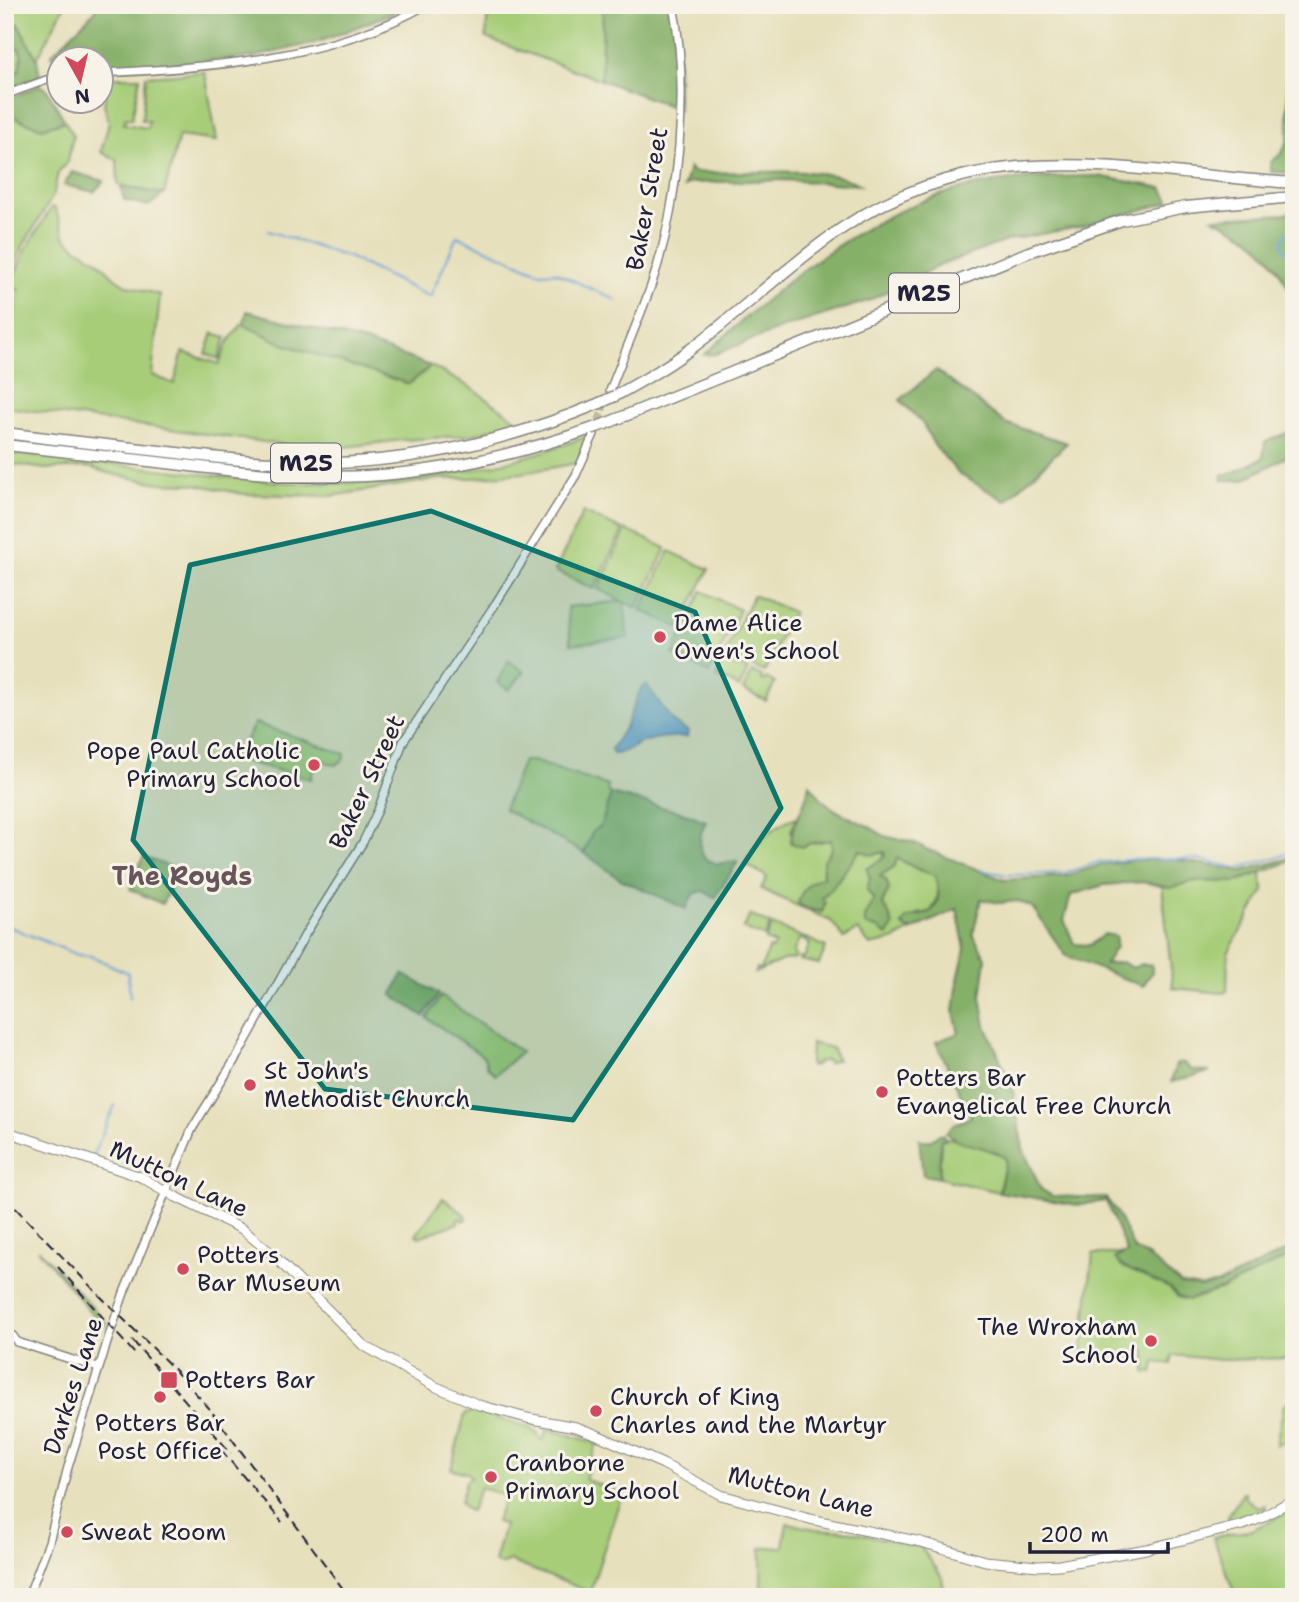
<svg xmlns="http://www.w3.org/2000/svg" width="1299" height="1602" font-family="'Shantell Sans',sans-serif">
<rect width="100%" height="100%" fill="#f7f3e8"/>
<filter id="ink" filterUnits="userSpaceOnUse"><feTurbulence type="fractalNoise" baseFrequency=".0143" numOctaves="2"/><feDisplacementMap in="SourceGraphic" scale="14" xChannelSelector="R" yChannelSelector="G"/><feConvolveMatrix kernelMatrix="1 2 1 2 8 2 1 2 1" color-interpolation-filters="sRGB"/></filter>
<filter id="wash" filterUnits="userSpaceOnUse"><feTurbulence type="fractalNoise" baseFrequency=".00686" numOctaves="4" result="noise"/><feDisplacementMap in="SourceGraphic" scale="28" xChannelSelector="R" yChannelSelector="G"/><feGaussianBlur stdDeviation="1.57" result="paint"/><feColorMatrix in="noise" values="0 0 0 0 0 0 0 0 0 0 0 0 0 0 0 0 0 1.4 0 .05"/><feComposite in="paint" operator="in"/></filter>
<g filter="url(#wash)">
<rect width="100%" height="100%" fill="#e6e0bc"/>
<g fill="#a7cd78" stroke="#64785a" stroke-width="2">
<path d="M5 5H65L37 59 18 23 5 28Z"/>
<path d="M488 5H499L516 10 535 5H603L601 80 486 38Z"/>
<path d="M5 29 9 49 19 48 22 56 19 71 5 73Z"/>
<path d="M205 72 217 141 179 136 164 194 118 185 117 160 101 152 109 122 104 104 108 77H140L132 119 125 118 124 124 147 128 149 121 142 120 146 76Z"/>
<path d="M5 111 18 119 42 128 65 121 73 135 68 161 58 173 53 196 23 246 5 286Z"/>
<path d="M52 207 55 208 65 238 76 247 97 260 115 278 126 285 160 295 152 375 174 384 183 352 219 364 228 342 242 324 283 344 409 384 431 366 470 387 517 420 473 435 403 440 345 447 286 445 5 407V344H9L19 290 10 287 24 252Z"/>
<path d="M213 333 226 337 219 359 206 354Z"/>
<path d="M588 436 577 463 522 473 472 478 439 479 331 496 243 494 195 484 159 483 116 475 88 467 45 469 5 463V455L24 454C71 460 119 464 167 470 216 475 266 483 316 483 408 485 502 469 588 436Z"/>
<path d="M583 512 623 530 594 589 555 571Z"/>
<path d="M626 530 666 548 637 608 624 602 628 638 571 644 567 607 622 601 598 589Z"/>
<path d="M669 551 709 569 680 628 641 610Z"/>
<path d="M702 591 740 610 709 673 673 654Z"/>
<path d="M753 595 793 612 764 672 725 654Z"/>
<path d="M725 658 737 667 739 665 748 670 739 688 727 680 726 682 716 677Z"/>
<path d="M509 661 524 672 509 690 497 682Z"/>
<path d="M752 672 762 676 761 679 764 681 766 678 775 683 766 701 743 690Z"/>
<path d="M255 723 345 754 343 760 335 765 316 759 311 779 235 759Z"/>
<path d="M523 761H533L608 786 607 791 611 794 601 826 593 831 584 853 504 809Z"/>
<path d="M797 817 791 831 801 847 811 843 831 840 832 849 823 861 822 898 832 888 860 850 886 851C882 865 871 875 867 890L874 900 865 917 871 927 877 928 888 912 882 904 889 889 886 880 880 876 895 866 897 858 919 870 935 875C939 890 940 899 930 912L918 914 907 929H914L893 940 870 945 858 930 844 938 831 921 761 889 767 877 745 864C754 844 776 823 797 817Z"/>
<path d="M1261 873 1264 890 1228 953 1227 991 1223 993 1173 988 1162 886 1170 888 1193 881 1235 882Z"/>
<path d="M750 915 770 924 765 937 743 929Z"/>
<path d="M772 925 805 938 803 940 799 939 793 954 796 956 795 959 783 960 755 973 757 968 761 969 769 948 772 949 775 944 765 940Z"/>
<path d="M806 938 826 947 819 964 799 960 800 957 804 958 810 944 805 941Z"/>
<path d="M441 996 521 1052 495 1075 487 1067 484 1057 427 1018Z"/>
<path d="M811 1043 832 1048 837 1060 828 1063 827 1060 817 1062V1065L810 1066Z"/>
<path d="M947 1138C967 1142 991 1145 1006 1159L999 1192 939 1178 941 1139Z"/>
<path d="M443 1198 465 1215 467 1219 462 1221 460 1218 457 1219 458 1223 419 1237 416 1235Z"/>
<path d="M38 1249 107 1323 103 1327Z"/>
<path d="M1093 1254H1127L1121 1266 1170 1288 1178 1297 1189 1300 1222 1289 1294 1254V1438L1276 1445 1284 1404 1293 1400 1292 1358 1221 1360 1173 1355 1171 1364 1155 1362 1153 1373 1145 1372 1146 1351 1138 1350 1137 1360 1082 1350Z"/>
<path d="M475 1411 533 1429 543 1441 547 1429 597 1443 585 1479 622 1494 590 1592 510 1561 500 1565 494 1562 504 1525 496 1522 505 1496 480 1487 471 1511 465 1509 460 1502 466 1481 471 1477 467 1473 451 1469 465 1414Z"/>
<path d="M1243 1493H1245V1498L1258 1507 1265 1505 1266 1512 1255 1518 1231 1524 1229 1522 1228 1516Z"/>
<path d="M1294 1508V1597H1236L1213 1537 1252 1530Z"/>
<path d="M787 1523 815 1529 848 1531 921 1547 942 1577 945 1597H761V1548L783 1547Z"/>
</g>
<g fill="#85b068" stroke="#546952" stroke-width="2">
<path d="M95 5H412L322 41 254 57 102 70V60H60L59 73H56L52 54 96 10Z"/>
<path d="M603 5H670L678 56V109L601 80Z"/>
<path d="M17 23 37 59 40 76 5 90V73L19 71 22 56 19 48 9 49 6 40 5 28Z"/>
<path d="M1294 25V173L1271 172V162L1282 153 1288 140V60Z"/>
<path d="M39 85 46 88 65 121 42 128 18 119 5 111V101Z"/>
<path d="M689 167 693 172C737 176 825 162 860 185L784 180 690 183 684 187Z"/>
<path d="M72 172 104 181 94 192 64 185Z"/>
<path d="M1098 176 1162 188 1170 202 1084 226 1009 240 938 266 868 301 780 329 716 354 704 355C775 290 847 226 940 195 990 178 1045 177 1098 176Z"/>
<path d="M121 187 164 194 148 206 124 200Z"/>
<path d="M1294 211V273L1289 275 1294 283V299C1269 250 1262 242 1213 218L1286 214Z"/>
<path d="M247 311 365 342 431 366 409 384 283 344 244 324Z"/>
<path d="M936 370 1005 423 1067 443 1006 501 959 474 934 445 923 424 900 400Z"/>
<path d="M1294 430V438L1288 440 1292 454 1243 480H1223L1222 474H1230L1263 458 1265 442Z"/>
<path d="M809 783C828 809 837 812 866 825 872 828 878 833 885 836 900 841 913 839 926 849L1004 880 1066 876 1100 865 1137 860 1172 859 1242 871 1284 860 1294 854V860L1235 882 1193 881 1170 888 1143 882 1104 885 1071 895 1064 920 1074 944 1090 945 1104 934 1116 936V947L1105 964 1122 962 1133 968 1141 964 1152 965V972L1143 986 1066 956 1032 907 1018 901 999 903 981 899 973 935 986 958 981 997 986 1026 1012 1087 1023 1149 1041 1189 1052 1196 1106 1198 1116 1211 1134 1249 1148 1256 1181 1284 1201 1287 1218 1284 1294 1247V1254L1222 1289 1189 1300 1178 1297 1170 1288 1121 1266 1115 1258 1127 1253 1106 1201 1076 1205 999 1192 1006 1159C988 1144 961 1148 946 1132L954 1124 971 1117 936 1042 959 1033 954 1012 958 980 965 949 957 909 914 929H907L902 925 906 919C913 916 923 915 929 912 943 905 938 886 935 875L919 870 897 858 895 866 880 876 886 880 889 889 882 904 888 912 893 926 888 935 877 928 865 925V917L874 900 867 890 870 879 867 869 884 857 885 852 871 855 860 850 832 888 822 898 825 903 822 912 807 909 798 903C802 889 810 880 823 877V861L832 849 831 840 811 843 801 847 791 843C791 821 808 805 809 783Z"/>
<path d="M611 794 685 813 706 821C699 835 698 844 704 858L717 864 737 861V863L715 898 703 891 693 894 686 909 620 879 584 853 593 831 601 826Z"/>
<path d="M143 857 180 870 162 904 130 889Z"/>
<path d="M403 974 439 994 424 1016 392 995Z"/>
<path d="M1184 1063 1192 1070 1210 1072 1171 1082 1176 1064Z"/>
<path d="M939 1134H943L945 1139H941L939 1178 923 1175 919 1139C928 1142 933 1141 939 1134Z"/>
</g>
<path fill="#659ed4" stroke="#446088" stroke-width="2" d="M647 685 673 722 688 731 687 737C670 736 657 737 640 743 631 747 624 754 613 754L611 749 626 725 641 688Z"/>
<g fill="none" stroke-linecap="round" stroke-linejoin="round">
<g stroke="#659ed4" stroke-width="2">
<path d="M1294 228 1284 237 1282 246 1294 260"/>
<path d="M268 231 348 257 430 297 457 236 541 273 555 272 616 300"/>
<path d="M1240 867 1280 857 1294 850"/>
<path d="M981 870 1007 875 1065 873 1098 862 1142 859H1197L1236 868"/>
<path d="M5 925 78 955 91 956 128 973 130 998"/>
<path d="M93 1155 115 1105"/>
</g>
</g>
</g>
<g filter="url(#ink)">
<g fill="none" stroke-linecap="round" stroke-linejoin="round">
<path stroke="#bfbaa2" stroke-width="7" stroke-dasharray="7 3.5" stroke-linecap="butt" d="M595 430 607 398"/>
<defs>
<g id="minor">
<path d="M102 73C207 68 332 59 426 5"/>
<path d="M5 95 60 75"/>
<path d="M610 391C623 356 638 322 651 286 679 205 690 89 673 5"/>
<path d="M5 1339 13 1336 17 1342"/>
<path d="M17 1342 98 1368"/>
<path d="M28 1597 49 1542 68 1467 110 1333 125 1290 192 1129 239 1053 306 933 363 842 378 810 403 742 496 603 576 475 594 434"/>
</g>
<path id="major" d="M5 1131 141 1177 176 1197 242 1229 272 1254 363 1345 434 1386 479 1405 527 1418 576 1427 595 1434 663 1464 721 1495 810 1519 921 1542 985 1561 1038 1566 1059 1565 1146 1549 1243 1525 1261 1518 1294 1499"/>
<g id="highway">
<path d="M615 396C642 381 667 367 692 348 743 310 788 265 841 229 987 130 1132 173 1294 183"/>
<path d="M605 424 1029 252 1122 220 1186 207 1294 197"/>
<path d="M5 433C60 440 114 446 169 452 225 459 281 465 338 463 430 459 516 438 600 403"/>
<path d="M5 445C62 451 119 458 175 464 239 472 302 479 367 476 444 472 518 454 591 429"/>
</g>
</defs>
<use href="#minor" stroke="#84817c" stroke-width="10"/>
<use href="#major" stroke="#84817c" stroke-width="11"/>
<use href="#highway" stroke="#84817c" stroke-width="13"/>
<use href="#minor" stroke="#fff" stroke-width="7"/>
<use href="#major" stroke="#fff" stroke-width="9"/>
<use href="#highway" stroke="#fff" stroke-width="10"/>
<g stroke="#22223b" stroke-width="2" stroke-dasharray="10 5" stroke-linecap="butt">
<path d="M5 1197 99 1295 168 1363 209 1408 349 1597"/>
<path d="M58 1267 135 1354"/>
<path d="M132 1340 231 1453"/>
<path d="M221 1450 282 1522"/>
</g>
<defs>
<g id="highway-bridge">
<path d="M600 403 615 396"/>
<path d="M591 429 605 424"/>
</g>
</defs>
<use href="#highway-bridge" stroke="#84817c" stroke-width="13" stroke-linecap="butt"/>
<use href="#highway-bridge" stroke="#fff" stroke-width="10"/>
</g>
</g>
<path fill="#0f766e" fill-opacity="0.2" stroke="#0f766e" stroke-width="5" stroke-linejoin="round" d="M431 511 695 612 781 808 573 1120 325 1089 133 840 190 565Z"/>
<g fill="#d1495b" stroke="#f7f3e8" stroke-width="2.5">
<circle cx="660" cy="637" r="7"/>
<circle cx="314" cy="765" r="7"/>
<circle cx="250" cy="1085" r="7"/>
<circle cx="882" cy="1092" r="7"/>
<circle cx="183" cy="1269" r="7"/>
<circle cx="1151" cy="1341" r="7"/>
<rect x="160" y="1371" width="18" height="18" rx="3.5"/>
<circle cx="160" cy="1397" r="7"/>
<circle cx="596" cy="1411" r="7"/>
<circle cx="491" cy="1477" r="7"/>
<circle cx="67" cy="1532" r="7"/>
</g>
<g text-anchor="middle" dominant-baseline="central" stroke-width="6" stroke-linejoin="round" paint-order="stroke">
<g fill="#f7f3e8" stroke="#62616f" stroke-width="2">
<rect x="889" y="273.5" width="70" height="39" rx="5"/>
<rect x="271" y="443.5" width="70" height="39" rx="5"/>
</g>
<g font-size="23" font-weight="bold" fill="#22223b">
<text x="924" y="293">M25</text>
<text x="306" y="463">M25</text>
</g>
<g font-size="24" fill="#22223b" stroke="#f7f3e8">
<text transform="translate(647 199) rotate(-80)">Baker Street</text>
<text transform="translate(367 782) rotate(-65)">Baker Street</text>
<text transform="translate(179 1179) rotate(25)">Mutton Lane</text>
<text transform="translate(73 1386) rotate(-72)">Darkes Lane</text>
<text transform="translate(801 1492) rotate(14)">Mutton Lane</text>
</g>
<g font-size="24" fill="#22223b" stroke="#f7f3e8" text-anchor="start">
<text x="674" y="623">Dame Alice<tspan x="674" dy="28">Owen's School</tspan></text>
<text x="300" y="751" text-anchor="end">Pope Paul Catholic<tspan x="300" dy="28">Primary School</tspan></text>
<text x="264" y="1071">St John's<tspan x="264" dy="28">Methodist Church</tspan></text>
<text x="896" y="1078">Potters Bar<tspan x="896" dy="28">Evangelical Free Church</tspan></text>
<text x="197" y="1255">Potters<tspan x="197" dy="28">Bar Museum</tspan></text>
<text x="1137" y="1327" text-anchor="end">The Wroxham<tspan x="1137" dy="28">School</tspan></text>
<text x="185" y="1380">Potters Bar</text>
<text x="610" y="1397">Church of King<tspan x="610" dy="28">Charles and the Martyr</tspan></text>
<text x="160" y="1423" text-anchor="middle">Potters Bar<tspan x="160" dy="28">Post Office</tspan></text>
<text x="505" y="1463">Cranborne<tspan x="505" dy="28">Primary School</tspan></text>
<text x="81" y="1532">Sweat Room</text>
</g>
<g font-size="26" font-weight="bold" fill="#68555c" stroke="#f7f3e8">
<text x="182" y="875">The Royds</text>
</g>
</g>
<rect width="1299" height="1602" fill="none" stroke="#f7f3e8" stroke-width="28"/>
<g transform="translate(80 80) rotate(172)"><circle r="33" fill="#f7f3e8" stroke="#a29fa3" stroke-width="2"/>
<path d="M0-5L12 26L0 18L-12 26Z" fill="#d1495b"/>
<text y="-10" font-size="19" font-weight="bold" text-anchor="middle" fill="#22223b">N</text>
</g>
<path d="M1030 1542v10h138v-10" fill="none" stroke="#22223b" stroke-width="3.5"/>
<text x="1040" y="1542" font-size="21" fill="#22223b" stroke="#f7f3e8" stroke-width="5" paint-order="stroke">200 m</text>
</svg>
